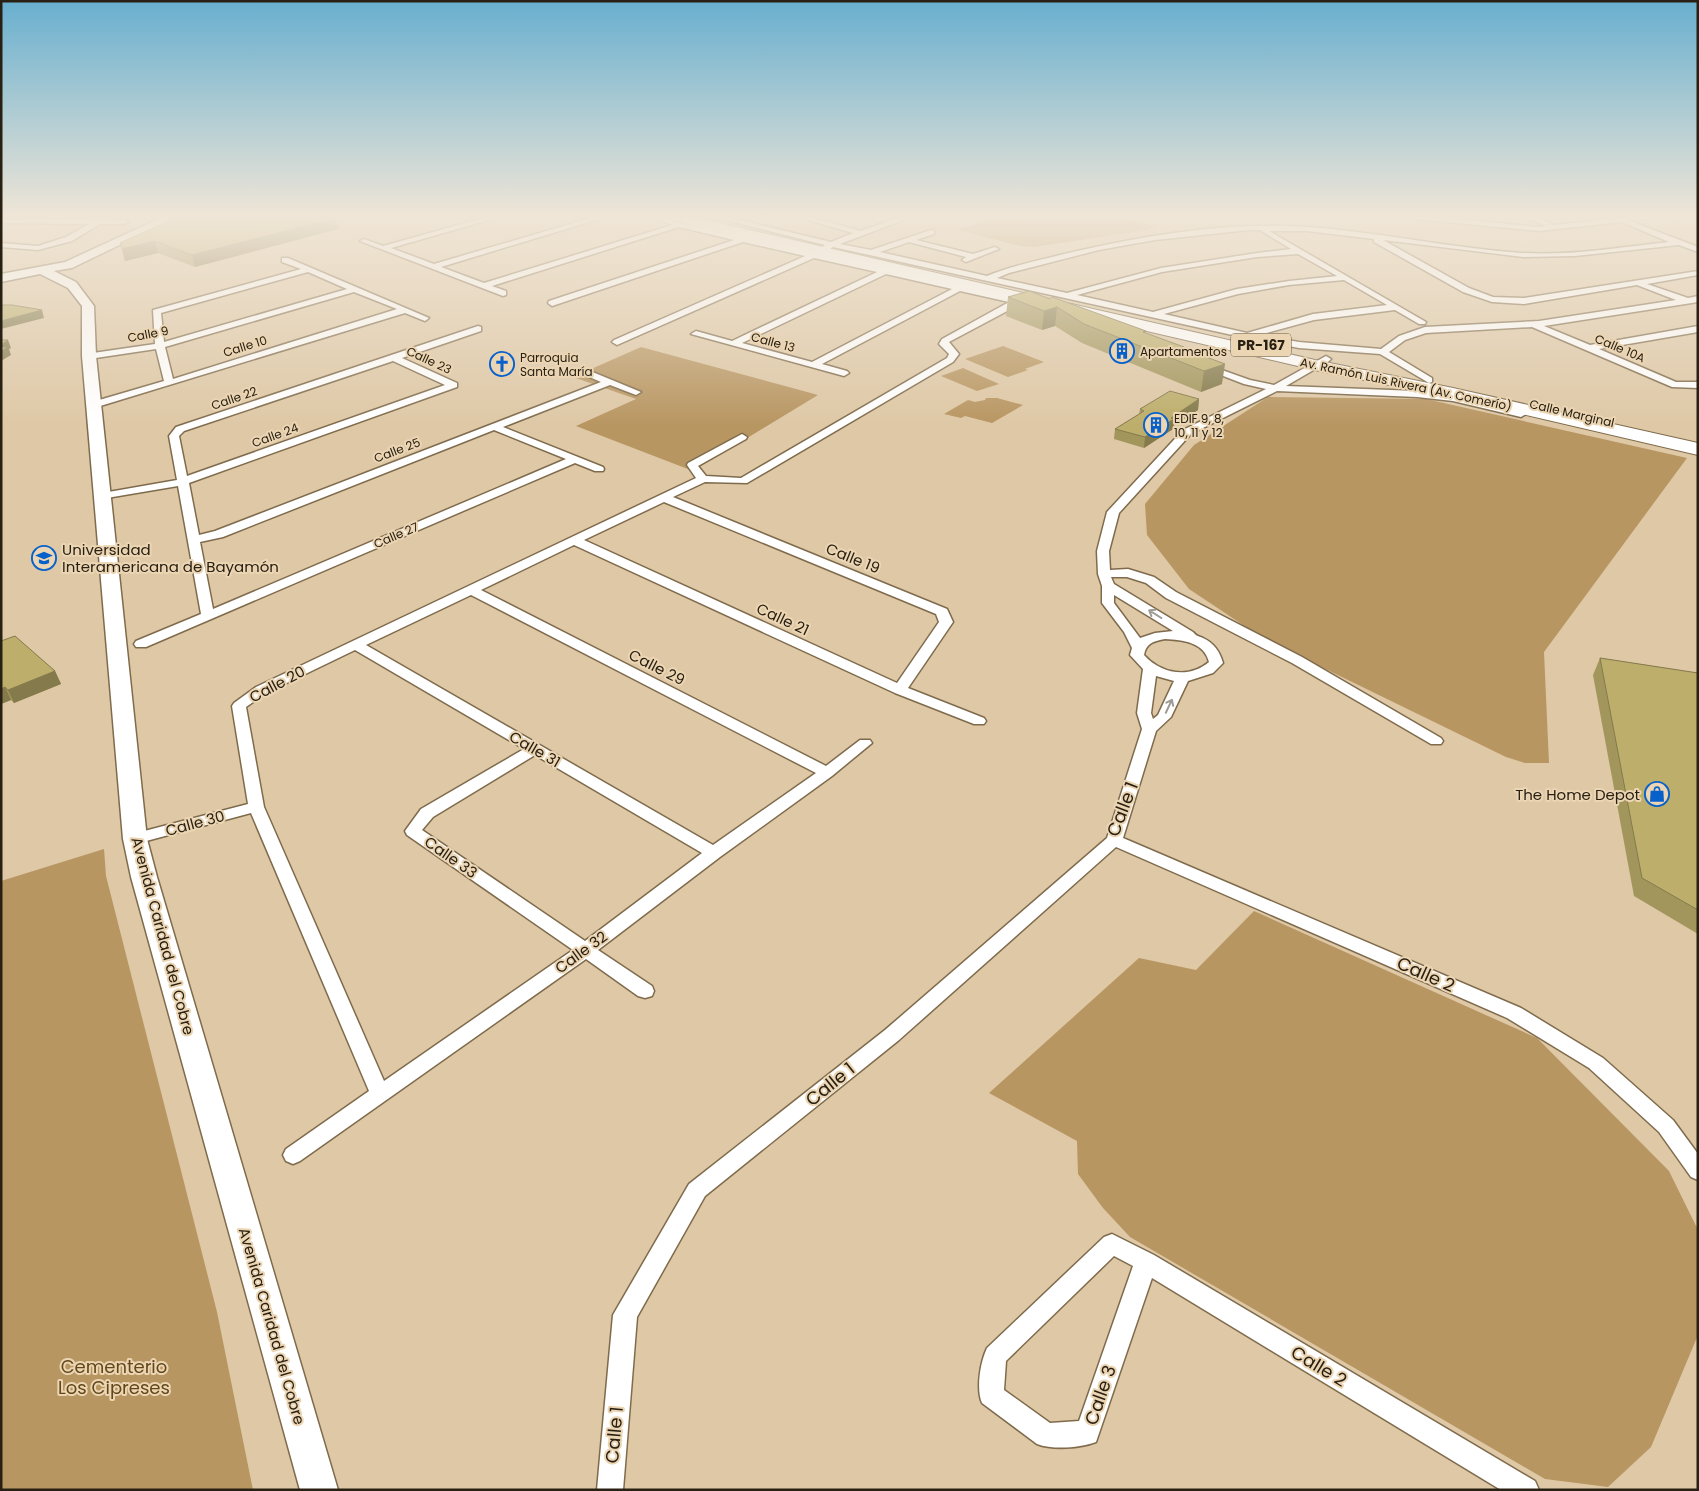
<svg xmlns="http://www.w3.org/2000/svg" width="1699" height="1491" font-family="Poppins,sans-serif">
<rect width="100%" height="100%" fill="#dec8a6"/>
<g fill="#b89662">
<path d="M998 216H1113L1156 226 1147 230 1034 247 1020 246 958 230Z"/>
<path d="M1003 346 1044 362 1025 369 1028 370 1008 377 965 359Z"/>
<path d="M641 347 818 395 693 471 576 426 636 399 573 377Z"/>
<path d="M963 368 999 384 977 391 941 376Z"/>
<path d="M1268 397 1426 399 1687 458 1544 652 1549 763H1525L1506 757 1264 639 1189 589 1147 535 1145 504 1194 445Z"/>
<path d="M986 398H997L1023 405 992 423 965 416 961 418 944 414 968 400 975 402 985 400Z"/>
<path d="M104 849 106 876 217 1312 253 1490H1V881Z"/>
<path d="M1254 911 1537 1038 1669 1171 1698 1230V1335L1651 1447 1608 1487 1545 1479 1130 1237 1103 1208 1078 1174 1077 1141 989 1093 1139 958 1196 970Z"/>
</g>
<g fill="none" stroke-linecap="round" stroke-linejoin="round">
<defs>
<g id="street">
<path d="M490 216H503L391 248 434 264 597 216H609L441 267 484 283 672 225 652 216H663L681 223 812 253 825 245 709 216H723L831 242 853 233 794 216H807L861 231 902 216H914L840 244 871 250 931 230H934V234L916 240 973 254 995 247 999 249 966 262 962 260 966 257 909 242 880 252 987 276C1011 266 1036 261 1060 255 1138 236 1228 221 1308 227 1379 232 1450 248 1522 253 1571 256 1621 247 1669 242L1622 222 1539 231 1404 218 1400 216H1426L1539 227 1546 226 1524 216H1535L1554 225 1638 216H1680L1682 218 1678 220 1664 216 1630 221 1698 247V252L1679 245 1575 256 1523 257 1383 240 1469 288 1493 297 1524 298 1698 271V275L1647 284 1688 298 1698 296V302L1544 326 1590 345 1698 326V332L1599 349 1676 382H1698V388L1672 387 1532 327 1426 333 1405 340 1389 352 1432 378V382L1429 383 1380 354 1299 348 1246 338 833 247 820 255 1017 298 1024 302 949 342 959 354 953 362 747 483 705 482 673 497 947 609 953 622 908 688 984 718 986 721 984 724H974L895 693 574 545 481 590 826 766 860 740H870L872 743 832 776 720 857 598 950 652 986 654 991 652 996 645 998 638 996 586 959 300 1161 293 1164 286 1161 283 1155 286 1149 369 1091 251 813 135 844 129 843 127 839 129 835 248 804 232 706 234 703 256 687 696 478 687 465 688 463 742 434 747 437 746 439 698 466 706 476 741 478 947 358 949 354 939 344 942 339 1009 302 960 291 822 364 847 371 849 373 844 376 691 334 696 331 732 341 877 272 814 258 617 345 612 342 614 340 805 256 743 242 552 306 548 303 549 301 734 240 679 227 492 286 506 291V295L503 296 360 241 364 239 383 246ZM1249 230H1260L1291 249 1257 253 1161 268 1067 293 997 278 1009 273 1099 250 1155 240ZM1269 231H1307L1374 239V242L1463 292 1492 302 1524 304 1637 285 1676 300 1539 321 1425 327 1399 336 1381 349 1299 342 1259 335 1314 320 1395 310 1419 324H1425L1426 322ZM1298 254 1337 276 1289 281 1237 289 1153 312 1077 295 1162 272 1257 257ZM886 274 952 289 812 362 742 343ZM1344 280 1387 305 1313 314 1247 333 1164 314 1238 294 1289 285ZM664 502 936 614 939 622 897 683 584 540ZM471 595 816 773 713 845 366 645ZM355 650 524 749 421 809 405 831 407 835 573 950 384 1081 264 807 246 707 266 693ZM535 755 702 853 585 941 422 830 433 817Z"/>
<path d="M1 219 125 220 129 222 125 224H100L72 241 38 250 1 247V243L38 246 66 237 89 224 1 223Z"/>
<path d="M282 258H288L429 318 425 321 405 313 97 407H89V403L164 381 156 349 89 359 86 358V354L155 344 153 310 301 269 282 262ZM308 272 347 289 164 342 161 313ZM354 292 397 309 173 379 165 347Z"/>
<path d="M478 326 481 327V331L402 358 457 383V387L189 483 199 535 215 531 601 382 587 376V372L590 371 641 392 636 395 610 385 503 427 603 467 604 469 603 471H595L575 463 146 647H136L134 644 136 641 201 614 178 486 101 499 95 496 97 494 177 480 169 436 176 427ZM393 361 445 385 187 476 179 436 184 431ZM494 430 566 459 213 609 200 542 223 537Z"/>
<path d="M1326 356 1331 359 1329 361 1286 386 1417 391 1453 395 1525 412 1526 414 1521 417 1453 401 1417 397 1277 391 1191 434 1119 513 1109 551 1110 570 1128 569 1154 577 1176 592 1302 657 1441 738 1443 741 1441 744H1431L1292 663 1166 598 1146 583 1127 577H1111L1114 584 1193 632C1196 636 1198 636 1203 638 1214 643 1220 652 1223 663L1213 673 1188 681 1171 717 1156 731 1123 838 1521 1008 1603 1058 1673 1120 1698 1154V1180L1691 1177 1659 1132 1589 1068 1507 1018 1116 847 899 1040 705 1196 637 1317 623 1490H597L613 1315 689 1184 885 1030 1107 838 1142 729 1137 713 1143 669 1130 655 1132 648 1124 632 1102 603V586L1098 574 1097 551 1107 512 1183 430 1266 389 1244 384 1200 367 1205 364 1250 380 1274 385ZM1114 595 1173 631 1155 633 1140 638 1114 603ZM1165 639C1183 640 1204 642 1209 662 1189 679 1161 674 1144 655 1146 643 1154 641 1165 639ZM1156 676 1174 681 1158 715 1153 719 1151 713Z"/>
<path d="M1112 1234 1154 1255 1535 1481 1539 1490H1501L1152 1278 1096 1442C1080 1448 1053 1450 1037 1444L982 1403C976 1389 980 1363 987 1348L1104 1237ZM1114 1256 1133 1266 1079 1421 1050 1423 1004 1390 1006 1361Z"/>
</g>
<path id="secondary" d="M165 216H179L72 268 54 271 76 282 94 306 96 356 147 839 157 877 338 1490H300L131 877 123 839 82 356V306L68 288 40 274 1 282V274L65 262Z"/>
<path id="highway" d="M669 216H689L1315 360 1453 388 1698 443V455L1453 398 1315 370 693 226 671 219Z"/>
</defs>
<use href="#street" stroke="#7f6b4c" stroke-width="3"/>
<use href="#secondary" stroke="#7f6b4c" stroke-width="3"/>
<use href="#highway" stroke="#7f6b4c" stroke-width="2"/>
<use href="#street" fill="#fff" fill-rule="evenodd"/>
<use href="#secondary" fill="#fff" fill-rule="evenodd"/>
<use href="#highway" fill="#fff" fill-rule="evenodd"/>
</g>
<g fill="#a3965d">
<path d="M336 218 338 229 195 267 158 253 125 261 120 243Z"/>
<path d="M1029 291 1146 333 1184 349 1222 384 1201 392 1082 343 1055 326 1042 330 1006 316 1008 297Z"/>
<path d="M1199 399 1198 410 1173 426V429L1144 448 1114 439 1115 429 1139 414 1140 409Z"/>
<path d="M1 641 55 671 61 684 14 703 11 700 1 704Z"/>
<path d="M1600 658 1698 673V934L1634 896 1593 675Z"/>
</g>
<g fill="#847a4c">
<path d="M336 218 338 229 195 267 192 255Z"/>
<path d="M155 241 158 253 125 261 122 249Z"/>
<path d="M1057 307 1055 326 1042 330 1044 311Z"/>
<path d="M42 310 44 318 1 329V321Z"/>
<path d="M8 340 11 348 9 349 11 355 1 361V345Z"/>
<path d="M1225 364 1222 384 1201 392 1204 371Z"/>
<path d="M1199 399 1198 410 1173 426V429L1144 448 1145 437 1171 418Z"/>
<path d="M55 671 61 684 14 703 8 690Z"/>
<path d="M5 687 11 700 1 704V689Z"/>
</g>
<g fill="#bdae6c" stroke="#847a4c">
<path d="M188 216H330L336 218 192 255 155 241 122 249 120 243 169 221Z"/>
<path d="M1029 291 1050 299 1052 297 1146 331 1143 332 1184 347 1167 353 1182 348 1225 364 1204 371 1084 324 1057 307 1044 311 1008 297Z"/>
<path d="M1 305H12L42 310 1 321Z"/>
<path d="M1 340H8L1 345Z"/>
<path d="M1 347H8L1 351Z"/>
<path d="M1170 391 1199 399 1171 418 1174 419 1145 437 1115 429 1144 411 1140 409Z"/>
<path d="M15 636 55 671 8 690 5 687 1 689V641Z"/>
<path d="M1600 658 1698 673V910L1642 878Z"/>
</g>
<defs><path id="oneway-shaft" d="M-6 0H5M1.5-3L5.5 0L1.5 3" fill="none" stroke-width="1.6" stroke-linecap="round" stroke-linejoin="round" transform="scale(1.25)"/></defs>
<g stroke="#9e9b95">
<use href="#oneway-shaft" transform="translate(1155 614) rotate(-148)"/>
<use href="#oneway-shaft" transform="translate(1169 706) rotate(-65)"/>
</g>
<linearGradient id="sky" x2="0" y2="1"><stop stop-color="#68afcf"/><stop offset="0.51" stop-color="#f0e6d7"/><stop offset="1" stop-color="#f0e6d7" stop-opacity="0"/></linearGradient>
<rect width="1699" height="425" fill="url(#sky)"/>
<defs>
<symbol id="building-ring" viewBox="-11 -11 22 22"><circle r="9.5" fill="#ecd5b3" stroke="#0861ca" stroke-width="1.5"/><path d="M-4-6H4V6H1V3H-1V6H-4ZM-2.5-4.3h1.7v1.8h-1.7ZM.8-4.3h1.7v1.8H.8ZM-2.5-1h1.7V.8h-1.7ZM.8-1h1.7V.8H.8Z" fill="#0861ca"/></symbol>
<symbol id="church-ring" viewBox="-11 -11 22 22"><circle r="9.5" fill="#ecd5b3" stroke="#0861ca" stroke-width="1.5"/><path d="M-1.2-6h2.4v3.5h3.3v2.4h-3.3V6h-2.4V-.1h-3.3v-2.4h3.3Z" fill="#0861ca"/></symbol>
<symbol id="university-ring" viewBox="-11 -11 22 22"><circle r="9.5" fill="#ecd5b3" stroke="#0861ca" stroke-width="1.5"/><path d="M0-5L7-2L0 1L-7-2ZM-4 1L0 2.5L4 1V4Q0 6-4 4Z" fill="#0861ca"/></symbol>
<symbol id="shop-ring" viewBox="-11 -11 22 22"><circle r="9.5" fill="#ecd5b3" stroke="#0861ca" stroke-width="1.5"/><path d="M-5-2.5h2.3a2.7 3.5 0 0 1 5.4 0H5L5.5 6h-11ZM-1.5-2.5h3a1.5 2.3 0 0 0-3 0Z" fill="#0861ca"/></symbol>
</defs>
<g fill-rule="evenodd">
<use href="#building-ring" x="1108" y="337" width="28" height="28"/>
<use href="#church-ring" x="488" y="350" width="28" height="28"/>
<use href="#building-ring" x="1142" y="411" width="28" height="28"/>
<use href="#university-ring" x="30" y="544" width="28" height="28"/>
<use href="#shop-ring" x="1643" y="780" width="28" height="28"/>
</g>
<g text-anchor="middle" dominant-baseline="central" stroke-width="4" stroke-linejoin="round" paint-order="stroke">
<g font-size="12" fill="#282013" stroke="#ecd5b3">
<text transform="translate(148 334) rotate(-11)">Calle 9</text>
<text transform="translate(773 342) rotate(15)">Calle 13</text>
<text transform="translate(245 346) rotate(-17)">Calle 10</text>
<text transform="translate(1620 348) rotate(23)">Calle 10A</text>
<text transform="translate(429 360) rotate(25)">Calle 23</text>
<text transform="translate(1406 384) rotate(12)">Av. Ramón Luis Rivera (Av. Comerío)</text>
<text transform="translate(234 398) rotate(-19)">Calle 22</text>
<text transform="translate(1572 413) rotate(13)">Calle Marginal</text>
<text transform="translate(275 435) rotate(-20)">Calle 24</text>
<text transform="translate(397 450) rotate(-21)">Calle 25</text>
<text transform="translate(396 535) rotate(-23)">Calle 27</text>
</g>
<g font-size="12" fill="#282013" stroke="#ecd5b3" text-anchor="start">
<text x="1140" y="351">Apartamentos</text>
<text x="520" y="357">Parroquia<tspan x="520" dy="14">Santa María</tspan></text>
<text x="1174" y="418">EDIF 9, 8,<tspan x="1174" dy="14">10, 11 y 12</tspan></text>
</g>
<rect fill="#ecd5b3" stroke="#635643" stroke-width="1" x="1231" y="333.5" width="60" height="23" rx="4"/>
<g font-size="14" font-weight="bold" fill="#282013">
<text x="1261" y="345">PR-167</text>
</g>
<g font-size="15" fill="#282013" stroke="#ecd5b3" text-anchor="start">
<text x="62" y="549">Universidad<tspan x="62" dy="17">Interamericana de Bayamón</tspan></text>
<text x="1640" y="794" text-anchor="end">The Home Depot</text>
</g>
<g font-size="15" fill="#282013" stroke="#ecd5b3">
<text transform="translate(853 558) rotate(22)">Calle 19</text>
<text transform="translate(783 619) rotate(25)">Calle 21</text>
<text transform="translate(657 667) rotate(27)">Calle 29</text>
<text transform="translate(277 684) rotate(-28)">Calle 20</text>
<text transform="translate(535 749) rotate(30)">Calle 31</text>
<text transform="translate(195 823) rotate(-15)">Calle 30</text>
<text transform="translate(451 857) rotate(35)">Calle 33</text>
<text transform="translate(163 936) rotate(75)">Avenida Caridad del Cobre</text>
<text transform="translate(581 952) rotate(-36)">Calle 32</text>
<text transform="translate(272 1326) rotate(74)">Avenida Caridad del Cobre</text>
</g>
<g font-size="18" fill="#282013" stroke="#ecd5b3">
<text transform="translate(1122 809) rotate(-69)">Calle 1</text>
<text transform="translate(1426 974) rotate(24)">Calle 2</text>
<text transform="translate(830 1084) rotate(-39)">Calle 1</text>
<text transform="translate(1319 1366) rotate(31)">Calle 2</text>
<text transform="translate(1100 1395) rotate(-71)">Calle 3</text>
<text transform="translate(614 1435) rotate(-85)">Calle 1</text>
</g>
<g font-size="18" fill="#62471a" stroke="#ecd5b3">
<text x="114" y="1366">Cementerio<tspan x="114" dy="21">Los Cipreses</tspan></text>
</g>
</g>
<rect width="1699" height="1491" fill="none" stroke="#282013" stroke-width="5"/>
</svg>
